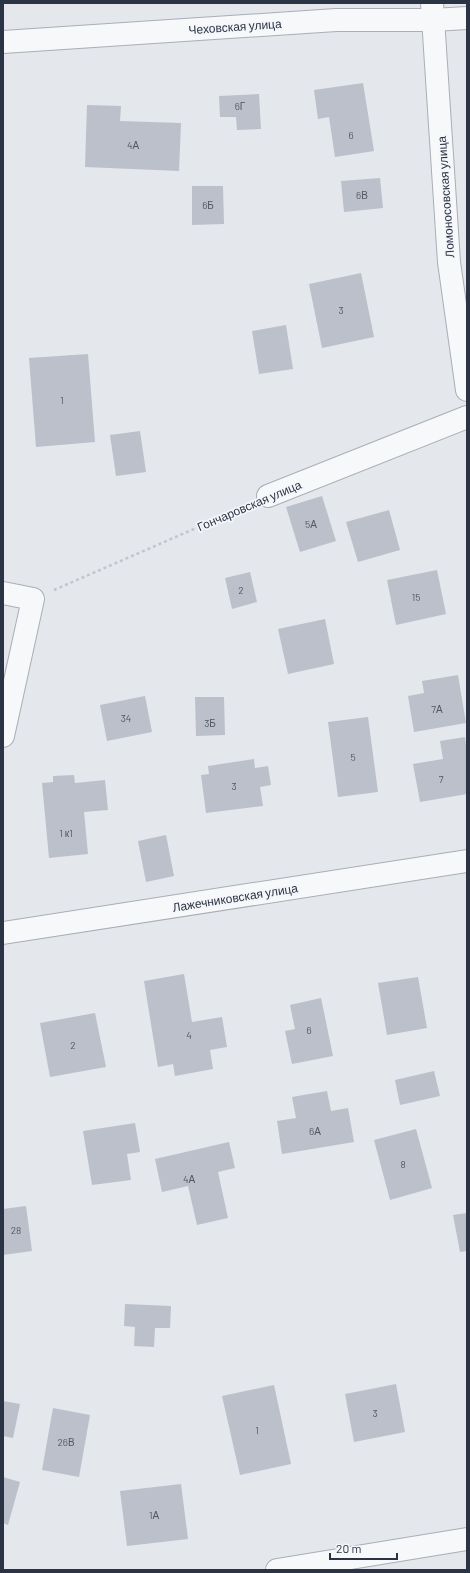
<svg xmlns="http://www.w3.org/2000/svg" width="470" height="1573" font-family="Barlow,sans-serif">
<rect width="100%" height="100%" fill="#e4e7ec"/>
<g fill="#bbc0ca">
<path d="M363 83 374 151 335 157 329 117 318 119 314 90Z"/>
<path d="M259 94 261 129 237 130 236 117H220L219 96Z"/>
<path d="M87 105 121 106 120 121 181 123 179 171 85 167Z"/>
<path d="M380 178 383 208 344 212 341 181Z"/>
<path d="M192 186H223L224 224 192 225Z"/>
<path d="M361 273 374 337 322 348 309 284Z"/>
<path d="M286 325 293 369 259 374 252 331Z"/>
<path d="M88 354 95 442 36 447 29 358Z"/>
<path d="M140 431 146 472 116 476 110 435Z"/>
<path d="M322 496 336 541 300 552 286 507Z"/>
<path d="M389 510 400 550 358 562 346 522Z"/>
<path d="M437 570 446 614 396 625 387 580Z"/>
<path d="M250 572 257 602 232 609 225 578Z"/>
<path d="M325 619 334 664 288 674 278 629Z"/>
<path d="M458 675 466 723 414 732 408 696 424 693 422 681Z"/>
<path d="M145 696 152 732 107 741 100 705Z"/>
<path d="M195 697H224L225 735 196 736Z"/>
<path d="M368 717 378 792 338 797 328 722Z"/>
<path d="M465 737 467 753V794L420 802 413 764 443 759 440 741Z"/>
<path d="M254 759 255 768 268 766 271 785 260 787 263 806 206 813 201 775 209 774 208 766Z"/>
<path d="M74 775 75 783 105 780 108 810 84 812 88 854 49 858 42 783 53 782V776Z"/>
<path d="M166 835 174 876 146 882 138 841Z"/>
<path d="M184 974 192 1022 222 1017 227 1047 210 1050 213 1069 175 1076 173 1064 158 1067 144 981Z"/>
<path d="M418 977 427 1028 387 1035 378 983Z"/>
<path d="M321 998 333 1056 292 1064 285 1031 295 1029 290 1005Z"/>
<path d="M95 1013 106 1067 50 1077 40 1023Z"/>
<path d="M434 1071 440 1096 400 1105 395 1080Z"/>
<path d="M327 1091 331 1111 348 1108 354 1142 282 1154 277 1121 296 1118 292 1097Z"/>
<path d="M135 1123 140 1152 127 1154 131 1180 92 1185 83 1131Z"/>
<path d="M416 1129 432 1188 390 1200 374 1140Z"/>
<path d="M229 1142 235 1168 218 1172 228 1218 197 1225 188 1186 162 1192 155 1159Z"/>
<path d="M26 1206 32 1251 3 1255V1209Z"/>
<path d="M467 1213V1251L460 1252 453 1215Z"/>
<path d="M125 1304 171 1306 170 1328H155L154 1347 134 1346 135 1327 124 1326Z"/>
<path d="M396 1384 405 1432 354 1442 345 1394Z"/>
<path d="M274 1385 291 1464 240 1475 222 1396Z"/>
<path d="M3 1401 20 1404 13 1438 3 1436Z"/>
<path d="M53 1408 90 1415 79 1477 42 1470Z"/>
<path d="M3 1477 20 1482 8 1525 3 1523Z"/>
<path d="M181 1484 188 1539 127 1546 120 1491Z"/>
</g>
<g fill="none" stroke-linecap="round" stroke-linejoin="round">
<defs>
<g id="minor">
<path d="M432 3 449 262 467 390"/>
<path d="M3 42 336 20H433L467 18"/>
<path d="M268 496 467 417"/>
<path d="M3 593 33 599 3 736"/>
<path d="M3 933 467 861"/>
<path d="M277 1570 467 1539"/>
</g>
</defs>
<use href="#minor" stroke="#a9aeb7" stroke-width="24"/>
<path stroke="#c2c5cb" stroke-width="2.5" stroke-dasharray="3 3" stroke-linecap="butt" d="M54 590 249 505"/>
<use href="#minor" stroke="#f7f8fa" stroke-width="22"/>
</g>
<g text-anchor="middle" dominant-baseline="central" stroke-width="3.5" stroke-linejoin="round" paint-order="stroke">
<g font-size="10" fill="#4f5766">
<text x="240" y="106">6Г</text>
<text x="351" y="135">6</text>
<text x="133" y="145">4А</text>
<text x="362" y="195">6В</text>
<text x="208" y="205">6Б</text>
<text x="341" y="310">3</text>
<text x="62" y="400">1</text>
<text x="311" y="524">5А</text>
<text x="241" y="590">2</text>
<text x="416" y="597">15</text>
<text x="437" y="709">7А</text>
<text x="126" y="718">34</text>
<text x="210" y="723">3Б</text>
<text x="353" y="757">5</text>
<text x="441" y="779">7</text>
<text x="234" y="786">3</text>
<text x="66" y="833">1 к1</text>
<text x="309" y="1030">6</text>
<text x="189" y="1035">4</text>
<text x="73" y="1045">2</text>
<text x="315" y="1131">6А</text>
<text x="403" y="1164">8</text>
<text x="189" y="1179">4А</text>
<text x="16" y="1230">28</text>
<text x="375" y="1413">3</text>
<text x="257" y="1430">1</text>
<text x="66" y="1442">26В</text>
<text x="154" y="1515">1А</text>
</g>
<g font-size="12" fill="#2b3445" stroke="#f4f6f9">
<text transform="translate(235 26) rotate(-4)">Чеховская улица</text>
<text transform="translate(445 197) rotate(-94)">Ломоносовская улица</text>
<text transform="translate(249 505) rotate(-23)">Гончаровская улица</text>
<text transform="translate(235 897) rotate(-9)">Лажечниковская улица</text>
</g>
</g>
<rect width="470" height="1573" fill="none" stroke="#2b3445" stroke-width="8"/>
<path d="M330 1553v6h67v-6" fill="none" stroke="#2b3445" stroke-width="2"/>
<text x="336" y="1553" font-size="12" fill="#2b3445" stroke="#f4f6f9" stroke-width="3" paint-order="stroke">20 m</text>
</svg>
